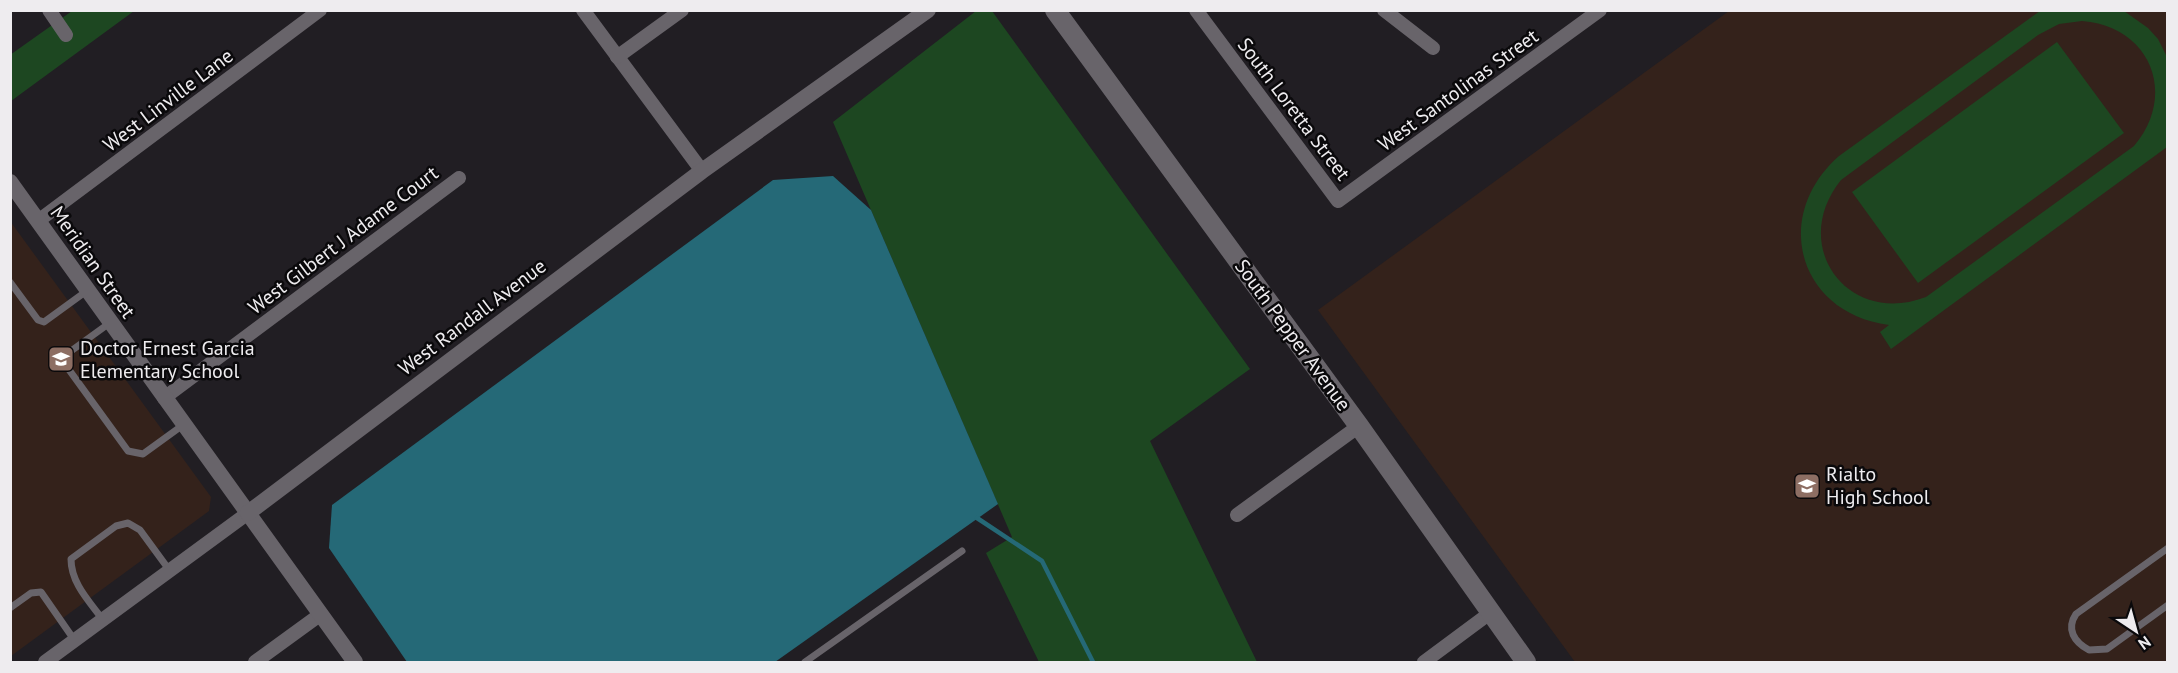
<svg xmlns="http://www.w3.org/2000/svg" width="2178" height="673" font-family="'PT Sans',sans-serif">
<rect width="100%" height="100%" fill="#211e23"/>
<g fill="#34221b">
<path d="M1729 11H2167V662H1575L1318 310Z"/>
<path d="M10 221 211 497 209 511 11 656Z"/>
</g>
<g fill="#1d4721" fill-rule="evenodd">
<path d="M72 11H134L11 101 10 55Z"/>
<path d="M976 11H992L1250 369 1150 441 1257 662H1039L986 553 1012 537 833 122Z"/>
<path d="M2040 11H2124L2148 28 2158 39 2167 57V147L1891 349 1880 332 1889 325C1798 313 1771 216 1839 156ZM2082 21C2150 26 2178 94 2134 146L1926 297C1848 327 1788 246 1841 180L2038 35 2059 24Z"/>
<path d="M2057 42 2124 133 1918 283 1852 192Z"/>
</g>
<path fill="#256977" d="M833 176 871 210 998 504 775 662H407L329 548 332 505 773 180Z"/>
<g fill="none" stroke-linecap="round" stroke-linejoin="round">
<path stroke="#256977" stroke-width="4.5" d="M977 518 1042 561 1093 662"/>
<g stroke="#68646a" stroke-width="7">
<path d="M10 282 38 320 44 322 88 290"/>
<path d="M111 322 71 351 67 367 128 451 143 454 183 425"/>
<path d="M2168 548 2076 614C2066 629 2074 642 2089 650L2107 649 2168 605"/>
<path d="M10 608 31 593 41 592 75 641"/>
<path d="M103 620C89 601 71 583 71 559L116 526 128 523 140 530 170 571"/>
<path d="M805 662 962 551"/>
</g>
<g stroke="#68646a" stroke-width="14">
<path d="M49 10 66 35"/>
<path d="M583 10 702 171"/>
<path d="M1196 10 1338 201 1600 10"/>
<path d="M1384 10 1433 48"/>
<path d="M617 57 682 10"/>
<path d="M38 221 320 10"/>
<path d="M164 398 459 178"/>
<path d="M1237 515 1359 426"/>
<path d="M45 662 248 513"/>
<path d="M255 662 321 614"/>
<path d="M1424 662 1490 613"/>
</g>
<g stroke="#68646a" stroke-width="16">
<path d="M10 182 355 662"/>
<path d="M248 513 702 171 928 10"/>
</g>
<path stroke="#68646a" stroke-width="20" d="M1055 10 1359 426 1526 662"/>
</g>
<defs>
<symbol id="school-square" viewBox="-11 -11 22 22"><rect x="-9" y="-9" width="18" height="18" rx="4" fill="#8d6e63" stroke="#0a090b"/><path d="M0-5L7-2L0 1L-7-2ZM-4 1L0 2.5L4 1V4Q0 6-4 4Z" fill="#fff"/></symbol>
</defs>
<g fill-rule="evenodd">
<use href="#school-square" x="46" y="344" width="30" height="30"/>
<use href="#school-square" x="1792" y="471" width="30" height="30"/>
</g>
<g text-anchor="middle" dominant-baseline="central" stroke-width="5" stroke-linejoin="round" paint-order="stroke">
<g font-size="20" fill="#eeecef" stroke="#0a090b">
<text transform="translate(1458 90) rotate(-36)">West Santolinas Street</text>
<text transform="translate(168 100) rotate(-37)">West Linville Lane</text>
<text transform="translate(1294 109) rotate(53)">South Loretta Street</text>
<text transform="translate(343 240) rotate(-37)">West Gilbert J Adame Court</text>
<text transform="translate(93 262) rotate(55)">Meridian Street</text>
<text transform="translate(472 317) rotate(-37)">West Randall Avenue</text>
<text transform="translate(1293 335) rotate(54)">South Pepper Avenue</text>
</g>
<g font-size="20" fill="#eeecef" stroke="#0a090b" text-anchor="start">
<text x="80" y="348">Doctor Ernest Garcia<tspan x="80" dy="23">Elementary School</tspan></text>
<text x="1826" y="474">Rialto<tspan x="1826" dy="23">High School</tspan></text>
</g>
</g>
<rect width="2178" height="673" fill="none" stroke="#eeecef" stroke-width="24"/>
<g transform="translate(2136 631) rotate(144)" stroke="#0a090b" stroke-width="4.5" paint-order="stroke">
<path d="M0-4.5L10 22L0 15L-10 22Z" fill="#eeecef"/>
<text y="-9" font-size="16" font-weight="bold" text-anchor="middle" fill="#eeecef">N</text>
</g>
</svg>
